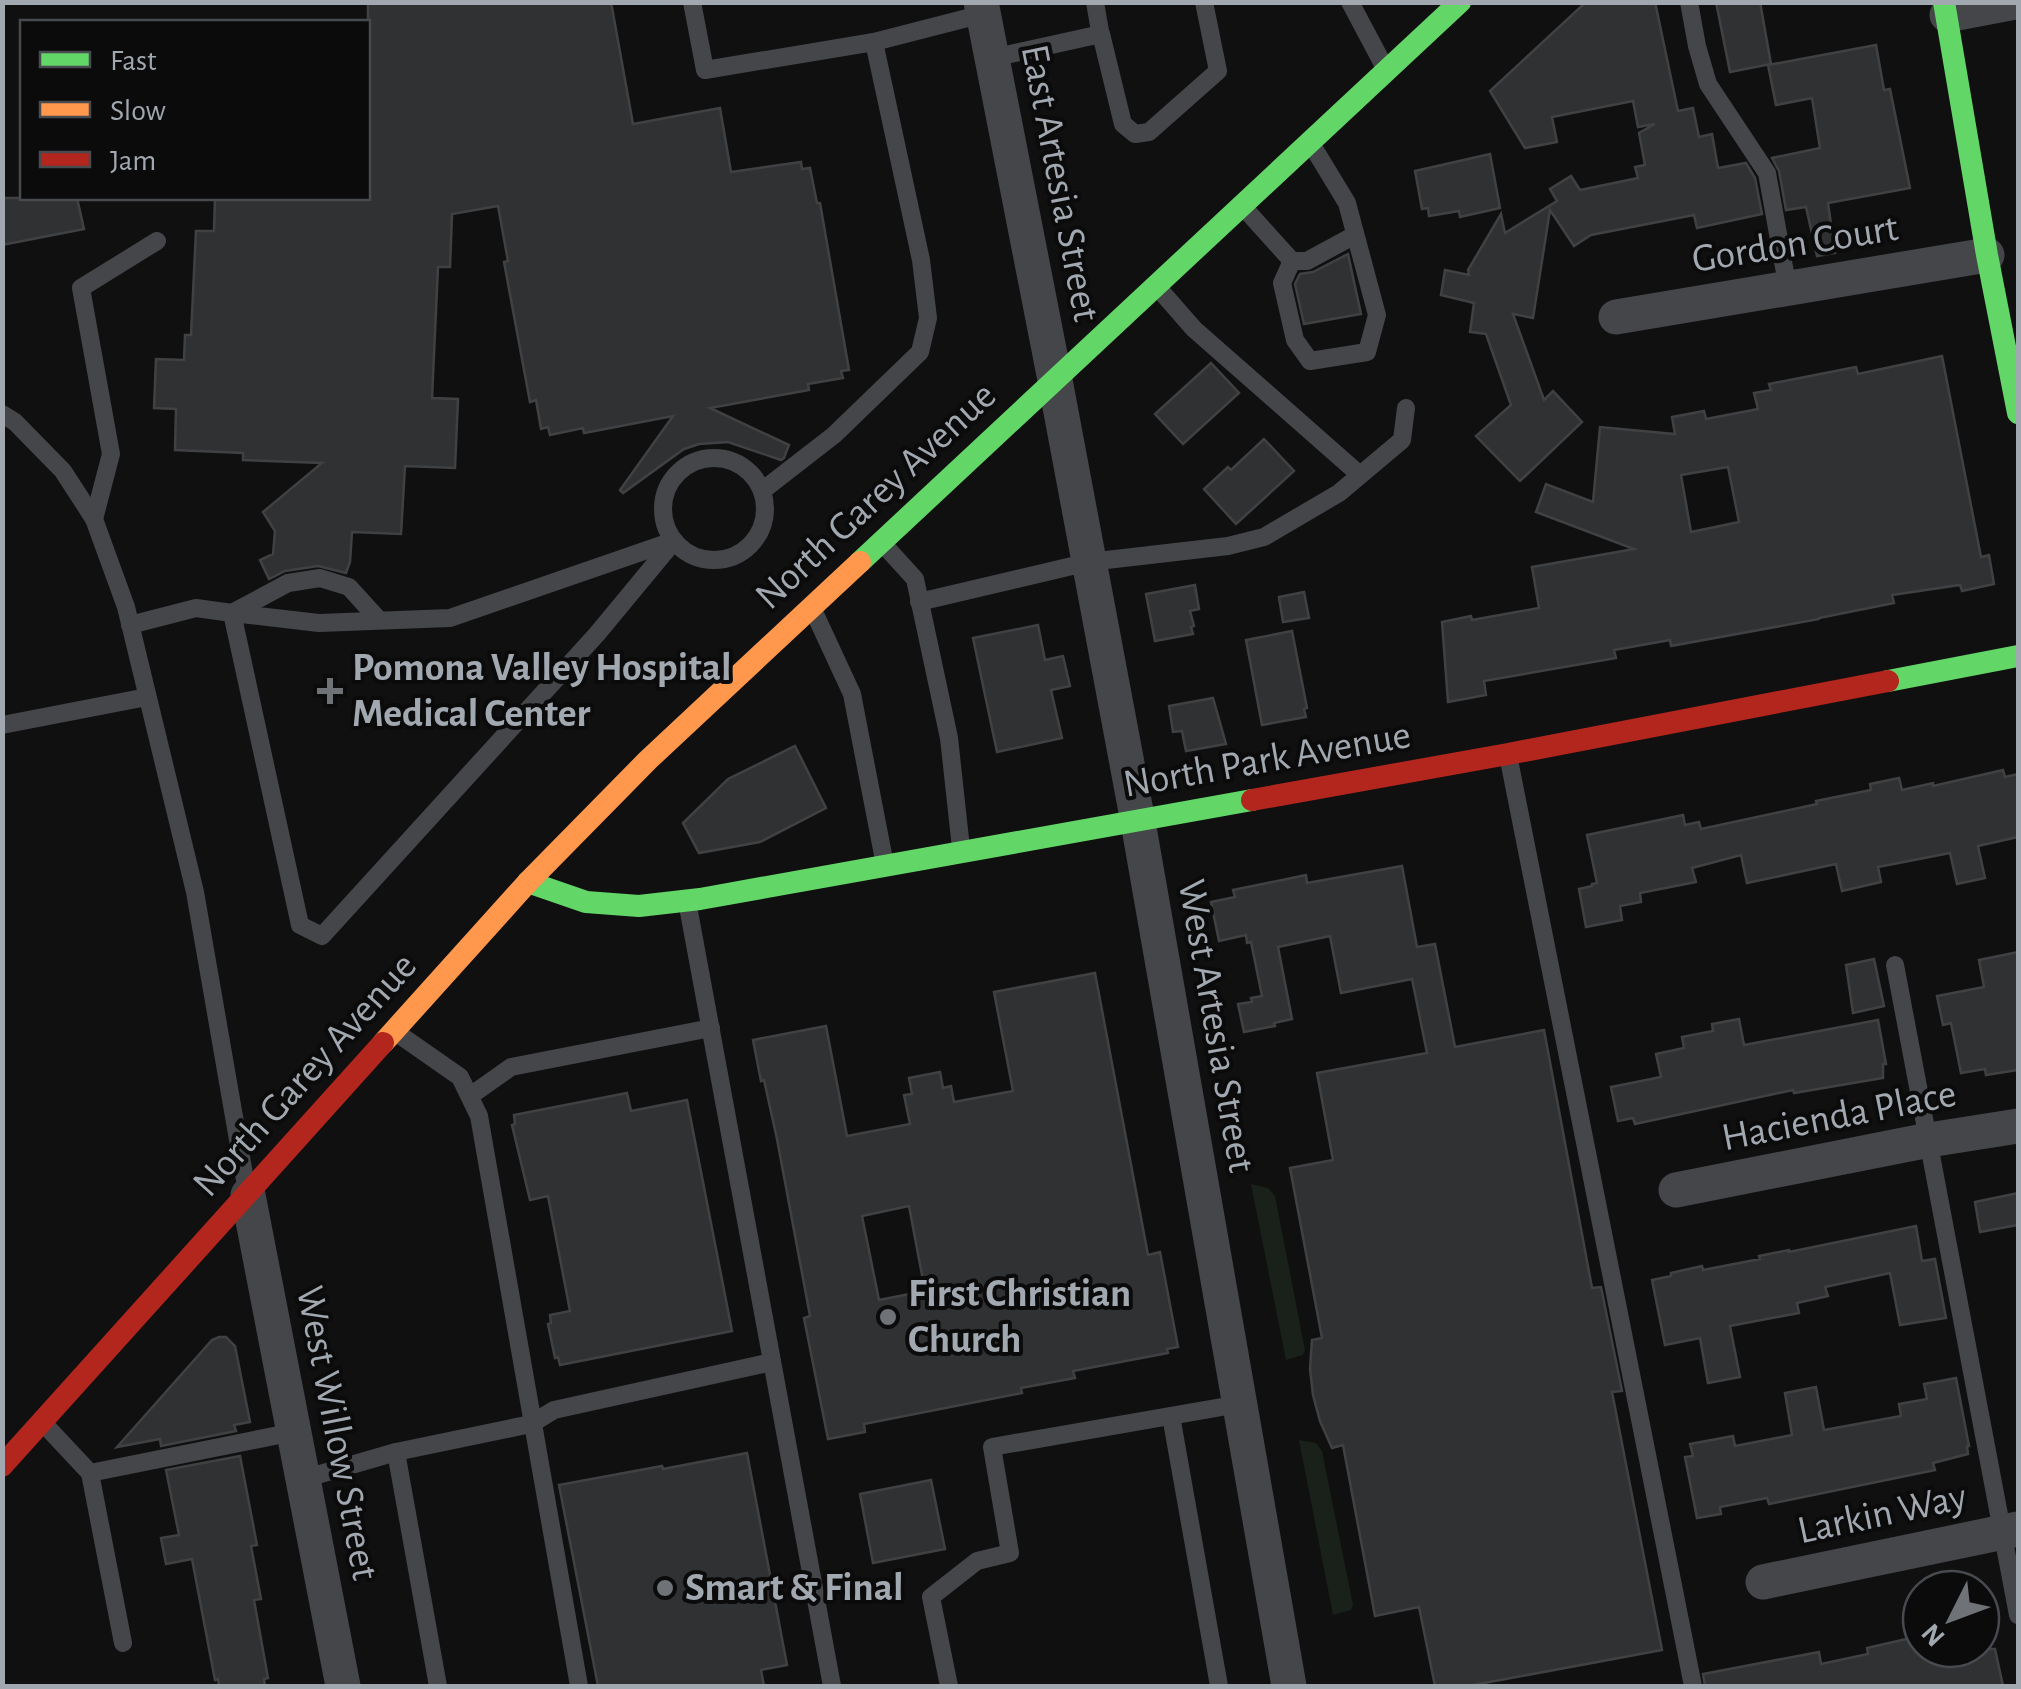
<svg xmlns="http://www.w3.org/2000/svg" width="2021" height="1689" font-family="'Alegreya Sans',sans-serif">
<rect width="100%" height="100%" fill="#101010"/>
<g fill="#1a201a">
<path d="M1251 1184 1268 1188 1275 1196 1305 1350 1303 1355 1286 1360Z"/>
<path d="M1299 1440 1316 1443 1322 1451 1353 1605 1351 1610 1333 1615Z"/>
</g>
<g fill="#303133" stroke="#404143" stroke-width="2.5" fill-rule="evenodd">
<path d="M368 2H611L633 124 720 108 731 172 801 162 802 169 810 168 817 203H820L849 370 841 371 843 378 808 384 809 390 710 408 789 445 784 458 781 460 728 442 699 444 684 449 623 493 620 490 673 416 584 433 583 428 550 435 548 427 541 429 536 400 530 402 504 262 508 261 498 206 452 214 450 267H438L432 398 458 399 455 468 405 466 401 534 352 532 350 562 346 573 318 566 285 571 269 579 260 560 273 554 275 531 263 512 322 463 243 460V453L175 450 176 409 154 408 156 359 184 360 185 335H191L196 231H214L215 198H368Z"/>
<path d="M1586 2H1655L1678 111 1693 108 1699 137 1712 134 1718 168 1746 163 1755 178 1762 214 1697 228 1694 215 1591 235 1574 246 1550 210 1533 318 1513 314 1544 400 1553 391 1582 422 1520 481 1476 436 1511 405 1486 334 1470 332 1474 303 1441 295 1445 270 1469 275 1468 270 1501 214 1505 233 1557 201 1550 189 1571 176 1580 190 1638 178 1635 167 1645 165 1639 133 1655 124 1638 127 1633 101 1552 117 1557 142 1525 148 1490 91Z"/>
<path d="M1716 2H1760L1771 64 1730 72Z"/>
<path d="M1876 45 1884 90 1890 89 1910 188 1828 203 1835 253 1817 256 1806 207 1786 210 1779 171 1772 158 1820 148 1812 98 1776 105 1768 65Z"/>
<path d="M1490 154 1500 208 1460 217 1459 211 1429 216 1428 208 1422 209 1415 171Z"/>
<path d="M2 198H77L84 229 2 245Z"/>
<path d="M1348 254 1361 314 1304 324 1295 284 1300 274 1313 272Z"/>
<path d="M1942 356 1981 557 1989 555 1994 584 1962 591 1960 585 1892 595 1894 603 1819 618V619L1671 646 1670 640 1614 650 1616 658 1484 681 1486 695 1448 702 1442 622 1471 616 1472 620 1539 608 1532 567 1634 549 1536 512 1546 484 1593 502 1600 427 1675 434 1672 417 1704 411 1706 419 1758 409 1754 393 1771 390 1769 384 1856 367 1858 374ZM1728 467 1739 522 1691 532 1681 475Z"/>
<path d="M1211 363 1239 393 1183 444 1155 414Z"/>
<path d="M1264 439 1294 471 1236 524 1204 489 1228 467 1231 470Z"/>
<path d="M1195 585 1199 609 1190 611 1194 626 1191 627 1193 634 1155 641 1146 594Z"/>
<path d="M1304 592 1309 618 1283 622 1279 597Z"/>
<path d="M1038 625 1045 660 1063 656 1070 686 1051 690 1062 738 997 752 973 638Z"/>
<path d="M1292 631 1307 708 1304 709 1306 717 1262 725 1246 640Z"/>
<path d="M1213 698 1226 744 1186 751 1182 731 1173 732 1169 706Z"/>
<path d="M795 746 826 808 760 842 699 853 683 823 728 779Z"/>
<path d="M2003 770 2005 777 2018 774V837L1978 846 1985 878 1957 884 1950 853 1878 867 1881 882 1842 891 1836 864 1747 883 1741 855 1692 868 1696 882 1640 893 1641 902 1620 906 1622 920 1586 927 1579 889 1592 886V884L1597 883 1587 835 1683 815 1685 825 1699 822 1701 829 1817 804 1816 801 1871 790 1870 784 1899 778 1902 790 1933 783V786Z"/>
<path d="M1402 866 1417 947 1435 944 1455 1047 1544 1030 1592 1288 1601 1287 1622 1391 1612 1392 1662 1650 1468 1686H1435L1419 1607 1375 1616 1343 1445 1332 1448 1320 1421 1313 1395 1310 1369 1312 1340 1322 1338 1290 1168 1333 1160 1317 1073 1427 1053 1412 979 1341 993 1330 936 1278 947 1292 1019 1274 1023 1275 1026 1244 1032 1238 1004 1252 1002 1251 998 1262 996 1251 942 1247 943 1246 935 1219 941 1211 902 1235 897 1233 890 1287 879 1306 875 1307 883Z"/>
<path d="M2018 952V1070L1986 1075 1985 1069 1961 1073 1951 1023 1943 1025 1937 996 1984 987 1979 960Z"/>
<path d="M1874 959 1884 1006 1853 1013 1846 965Z"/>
<path d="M1095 973 1148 1255 1160 1252 1178 1347 1167 1349 1168 1353 1073 1371 1075 1378 1021 1388 1022 1393 864 1424 865 1432 828 1439 804 1318 810 1316 777 1139 764 1080 761 1081 753 1040 826 1026 847 1136 910 1124 904 1095 912 1094 909 1078 940 1072 943 1088 951 1086 954 1102 1013 1091 994 992ZM909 1206 925 1291 879 1300 862 1216Z"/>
<path d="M1739 1019 1744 1045 1878 1020 1886 1064H1883V1078L1794 1093 1793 1090 1635 1124 1633 1118 1618 1121 1611 1087 1661 1077 1656 1054 1684 1048 1682 1037 1713 1031 1712 1024Z"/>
<path d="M627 1093 631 1111 687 1100 732 1331 560 1365 558 1357 555 1358 548 1324 551 1323 550 1315 570 1311 548 1196 530 1200 512 1125 515 1124 514 1115Z"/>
<path d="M2018 1193V1225L1980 1232 1975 1202Z"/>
<path d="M1916 1226 1922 1261 1935 1259 1946 1318 1900 1325 1890 1273 1825 1287 1828 1296 1797 1303 1799 1313 1730 1326 1740 1377 1708 1383 1700 1338 1665 1345 1652 1280 1671 1276V1273L1702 1266 1703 1270 1760 1259 1759 1256 1789 1250V1252Z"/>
<path d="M219 1337H226L235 1346 250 1422 234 1425 236 1431 161 1446 160 1439 117 1447 212 1340Z"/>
<path d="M1956 1378 1969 1446H1967L1968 1454 1933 1463 1935 1470 1769 1504 1767 1498 1720 1507 1721 1514 1697 1518 1685 1457 1693 1456 1690 1444 1733 1436 1735 1446 1792 1435 1785 1393 1816 1387 1824 1430 1901 1416 1899 1404 1927 1399 1924 1384Z"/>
<path d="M747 1453 787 1665 761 1670 764 1686H598L559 1485 662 1466 663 1469Z"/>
<path d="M240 1456 257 1545 251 1546 261 1599 254 1600 268 1678 264 1679 265 1686H219L218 1679 215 1680 192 1559 166 1564 161 1538 179 1535 166 1470Z"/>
<path d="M931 1480 945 1549 873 1563 860 1494Z"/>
<path d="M1911 1638 1912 1640 1921 1638V1649H1995L2003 1686H1705L1703 1674 1819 1652 1821 1664 1868 1654 1867 1648Z"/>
</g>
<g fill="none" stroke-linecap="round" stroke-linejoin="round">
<g stroke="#444649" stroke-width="18">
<path d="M692 2 705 70 874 42 983 14"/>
<path d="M1095 2 1101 37"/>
<path d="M1350 2 1384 66"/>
<path d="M1689 2 1697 46 1708 84 1767 173 1788 289"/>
<path d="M992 58 1101 34 1123 124 1135 134 1149 132 1218 71 1204 2"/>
<path d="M1246 210 1292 261H1307L1355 235"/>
<path d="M1292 261 1282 283 1295 340 1310 361 1367 352 1377 315 1347 203 1313 147"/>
<path d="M1159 289 1194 329 1360 475"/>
<path d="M2 414 15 422 63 471 94 519 126 607 195 892 245 1180"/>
<circle cx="714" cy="509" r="51"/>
<path d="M762 491 834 435 920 352 928 318 921 260 874 42"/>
<path d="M94 519 111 454 81 288 157 241"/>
<path d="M884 545 915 579 949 738 961 848"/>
<path d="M919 602 1089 562 1228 546 1264 537 1339 493 1402 440 1406 408"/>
<path d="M814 612 852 694 885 865"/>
<path d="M232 613 319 623 450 618 673 541"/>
<path d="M232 613 288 583 320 578 349 587 379 620"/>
<path d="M130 625 196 608 232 613 300 925 322 936 597 634 674 541"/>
<path d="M2 725 147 697"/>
<path d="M1508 755 1693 1686"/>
<path d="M687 901 832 1686"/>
<path d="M1895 965 2018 1615"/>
<path d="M397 1033 460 1077 479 1116 579 1686"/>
<path d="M470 1096 511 1067 711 1028"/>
<path d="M1171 1416 1219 1686"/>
<path d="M45 1425 90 1473 123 1643"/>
<path d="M90 1473 294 1432"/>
<path d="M303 1479 396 1452"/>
<path d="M438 1686 396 1452 531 1424 554 1410 772 1362"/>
<path d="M949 1686 931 1597 977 1561 1010 1553 992 1447 1239 1404"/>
</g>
<g stroke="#444649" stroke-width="35">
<path d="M981 2 1055 380 1138 822 1289 1686"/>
<path d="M1947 15 2015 2"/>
<path d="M1616 317 1987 255"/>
<path d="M1676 1190 1929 1140 2018 1126"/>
<path d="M248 1195 343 1686"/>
<path d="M1763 1582 2018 1529"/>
</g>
<g stroke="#63d668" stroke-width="22">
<path d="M1944 2 1987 255 2018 413"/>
<path d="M860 562 1460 2"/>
<path d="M1888 681 2018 656"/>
<path d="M528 882 586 902 639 906 700 899 1252 800"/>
</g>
<path stroke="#ff974d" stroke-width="22" d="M383 1043 528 882 648 760 860 562"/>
<g stroke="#b3261e" stroke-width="22">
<path d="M1252 800 1508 754 1888 681"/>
<path d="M2 1466 383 1043"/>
</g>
</g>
<g fill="#6f7378" stroke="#0b0b0c" stroke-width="4">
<path d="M325 676h10v10h10v10h-10v10h-10v-10h-10v-10h10z"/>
<circle cx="888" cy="1317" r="10"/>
<circle cx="665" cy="1588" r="10"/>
</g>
<g text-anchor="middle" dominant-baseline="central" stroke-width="8" stroke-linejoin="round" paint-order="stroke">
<g font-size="40" fill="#a2a8b0" stroke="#0b0b0c">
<text transform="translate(1060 183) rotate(79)">East Artesia Street</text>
<text transform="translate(1795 244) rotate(-9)">Gordon Court</text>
<text transform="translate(876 496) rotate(-43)">North Garey Avenue</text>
<text transform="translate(1267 760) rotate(-10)">North Park Avenue</text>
<text transform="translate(1216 1026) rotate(80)">West Artesia Street</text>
<text transform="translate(305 1075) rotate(-48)">North Garey Avenue</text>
<text transform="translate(1839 1116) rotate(-11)">Hacienda Place</text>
<text transform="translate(337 1433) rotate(79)">West Willow Street</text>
<text transform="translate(1882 1514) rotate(-12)">Larkin Way</text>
</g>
<g font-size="40" font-weight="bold" fill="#a2a8b0" stroke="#0b0b0c" text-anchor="start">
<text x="352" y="668">Pomona Valley Hospital<tspan x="352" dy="46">Medical Center</tspan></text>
<text x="908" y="1294">First Christian<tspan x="908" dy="46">Church</tspan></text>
<text x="685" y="1588">Smart &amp; Final</text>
</g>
</g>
<rect width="2021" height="1689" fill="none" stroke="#a2a8b0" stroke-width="10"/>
<rect x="20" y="20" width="350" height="180" fill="#0b0b0c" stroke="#474a4e" stroke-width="2.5"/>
<rect x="40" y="52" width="50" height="15" fill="#63d668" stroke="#474a4e" stroke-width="2.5"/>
<text x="110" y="70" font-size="30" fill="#a2a8b0">Fast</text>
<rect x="40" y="102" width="50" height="15" fill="#ff974d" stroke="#474a4e" stroke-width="2.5"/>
<text x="110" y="120" font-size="30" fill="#a2a8b0">Slow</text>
<rect x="40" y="152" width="50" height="15" fill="#b3261e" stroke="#474a4e" stroke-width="2.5"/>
<text x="110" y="170" font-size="30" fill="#a2a8b0">Jam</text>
<g transform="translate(1951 1619) rotate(228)"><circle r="48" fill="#0b0b0c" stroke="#474a4e" stroke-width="2.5"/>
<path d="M0-8L18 38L0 25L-18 38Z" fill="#6f7378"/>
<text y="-15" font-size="28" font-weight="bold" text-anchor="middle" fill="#a2a8b0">N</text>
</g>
</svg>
